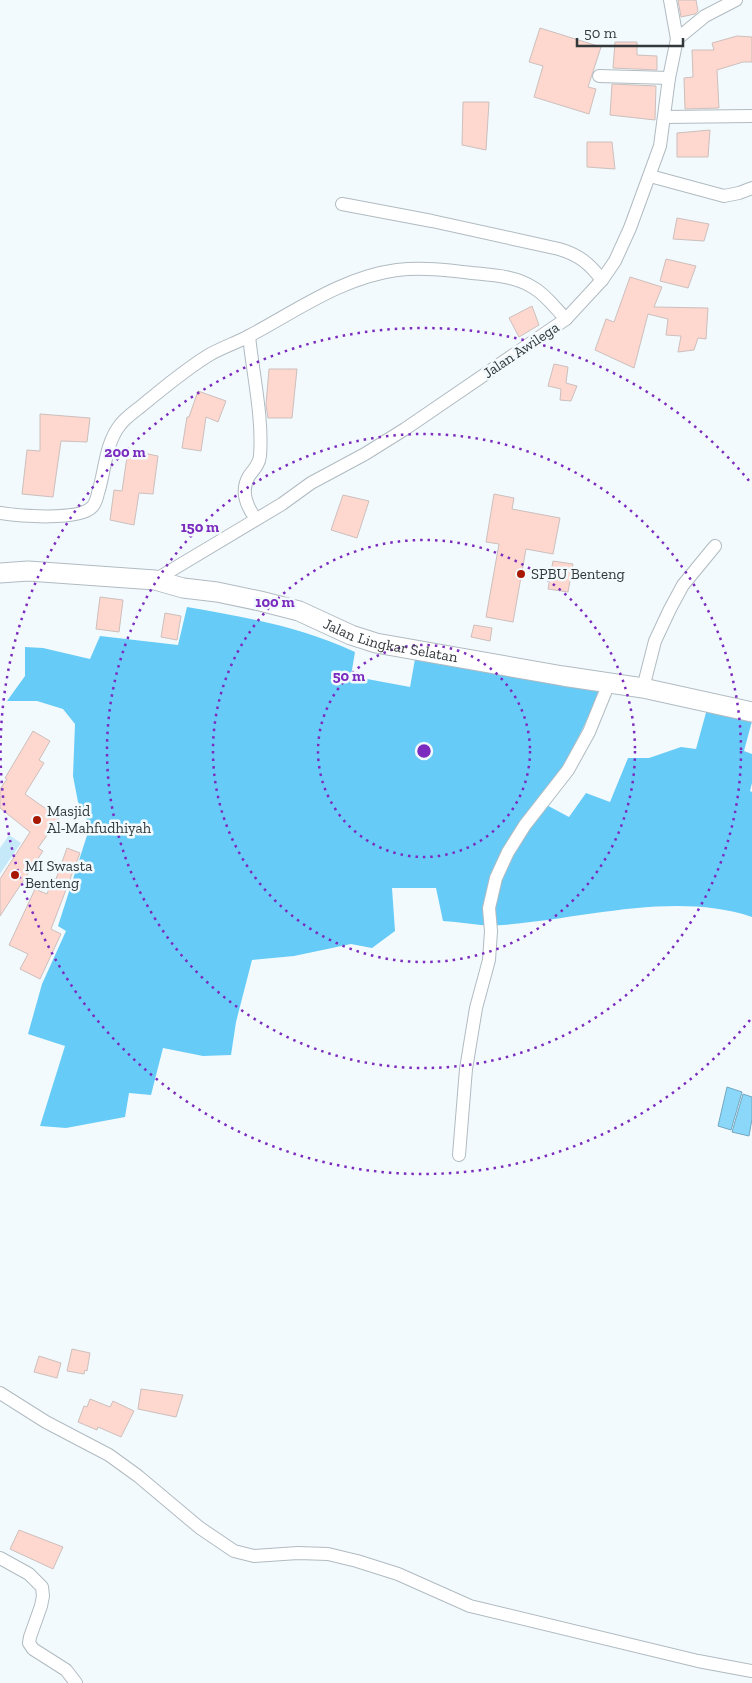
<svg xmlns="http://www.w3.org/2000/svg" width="752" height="1683" font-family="'Zilla Slab',serif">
<rect width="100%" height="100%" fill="#f3fafe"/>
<path fill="#c6e9fa" d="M9 835 21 843 0 874V848Z"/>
<path fill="#67cbf7" d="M187 607C245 617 301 627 355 652L351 676 410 687 415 659 601 690 582 730 561 771 539 801 569 817 586 793 610 802 628 758H649L681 747 696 749 707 709 752 721 744 751 752 754V783L750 791 752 792V917C674 891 583 919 503 925 484 927 462 922 443 921L436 888H392L395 931 372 948 351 944 294 956 252 960 236 1022 231 1055 203 1056 163 1048 151 1095 129 1093 125 1117 66 1128 40 1126 65 1046 28 1034 42 984 66 931 58 926 90 826 78 802 73 776 75 724 63 709 37 701H7L25 676V647L43 648 90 659 100 636 178 645Z"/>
<g fill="#8bd7fa" stroke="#71a7c0">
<path d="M727 1087 742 1092 731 1130 718 1126Z"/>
<path d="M743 1094 752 1097V1119L749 1136 732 1132Z"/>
</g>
<g fill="#fed7cf" stroke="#ccbfbc">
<path d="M678 0H696L698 11 695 14 681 17Z"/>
<path d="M540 28 601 47 588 87 596 89 589 114 534 97 543 66 529 62Z"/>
<path d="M737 36 752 37V62H743L717 70 719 108 685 109 684 78 693 77 692 50H714L712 43Z"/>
<path d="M615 42H637V55L657 56V70L613 68Z"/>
<path d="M612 84 656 86 655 120 610 115Z"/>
<path d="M463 102H489L486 150 462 145Z"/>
<path d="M710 130 708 157H677V133Z"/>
<path d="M587 142H612L615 169 587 167Z"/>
<path d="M677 218 709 224 704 241 673 239Z"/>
<path d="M666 259 696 266 688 288 660 281Z"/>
<path d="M630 277 662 287 654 307 708 308 706 339 698 338 694 350 678 352 681 336 666 335 668 319 648 314 634 368 595 350 606 319 614 322Z"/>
<path d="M532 306 539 325 519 337 509 318Z"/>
<path d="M554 364 568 367 566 383 577 386 571 401 560 400 561 389 548 386Z"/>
<path d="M269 369H297L292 418H268L266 405Z"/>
<path d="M198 391 226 401 218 422 206 417 201 451 182 448 187 417H189Z"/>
<path d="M40 414 90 418 87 442 61 441 53 497 22 494 27 450 40 451Z"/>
<path d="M128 450 158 456 153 494 139 493 134 525 110 520 114 490 122 491Z"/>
<path d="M494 494 514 498 512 509 560 518 553 554 526 549 513 622 486 617 499 544 486 542Z"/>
<path d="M343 495 369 501 357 538 331 530Z"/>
<path d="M553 561 573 564 568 592 548 589Z"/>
<path d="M100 597 123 600 119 632 96 629Z"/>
<path d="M165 613 181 616 177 640 161 637Z"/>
<path d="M474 625 492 628 490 641 471 637Z"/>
<path d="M33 731 50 741 39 760 44 763 25 794 59 818 38 848 43 851 0 916V879L30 832 0 808V789L7 779 5 778Z"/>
<path d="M67 848 80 853 51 929 61 934 40 979 20 969 28 954 9 945 35 889 47 894 53 878 56 879Z"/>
<path d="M72 1349 90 1353 87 1371 85 1370 84 1374 67 1371Z"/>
<path d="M39 1356 61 1363 57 1378 34 1372Z"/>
<path d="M141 1389 183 1395 176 1417 138 1409Z"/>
<path d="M90 1399 110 1407 113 1401 134 1411 121 1437 98 1427 97 1430 78 1422 84 1406 87 1407Z"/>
<path d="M19 1530 63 1547 53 1569 10 1549Z"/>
</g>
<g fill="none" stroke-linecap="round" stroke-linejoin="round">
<defs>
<g id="street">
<path d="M670 0 677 39"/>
<path d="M599 76 669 78"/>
<path d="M664 117 752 116"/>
<path d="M650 176 724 196 739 193 752 188"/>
<path d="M342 204 432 221 559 249C579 255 589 263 602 280"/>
<path d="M249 336C253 375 263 417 260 456 259 465 254 469 249 476 240 491 247 507 256 519"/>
<path d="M0 513C19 516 79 521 92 507 95 504 97 498 98 493 105 472 105 444 120 425 126 417 137 410 145 403 166 386 186 369 209 355 221 348 236 343 249 336 296 311 343 277 397 270 422 267 447 270 472 273 493 275 516 276 534 288 546 295 556 309 566 319"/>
<path d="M155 580 282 504 311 483 365 454 405 429 566 319 602 280 615 261 630 228 660 146 669 78 677 39 705 16 736 0"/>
<path d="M643 688 655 641 670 609 683 585 715 546"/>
<path d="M459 1155 466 1069 476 1008 489 960 491 931 489 908 496 878 508 852 525 825 568 770 589 732 609 683"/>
<path d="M0 1393 46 1422 109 1455 138 1476 200 1528 234 1551 254 1556 298 1553 328 1554 357 1561 398 1574 470 1606 698 1661 752 1671"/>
<path d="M0 1558 29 1574 42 1587 43 1596 41 1606 30 1637 29 1643 33 1649 66 1670 76 1683"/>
</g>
<g id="secondary">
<path id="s1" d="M0 573 28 571 155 580 183 588 217 592 260 601 299 611 351 635 376 643 563 676 643 688 752 712"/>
</g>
</defs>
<use href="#street" stroke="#b0bbc1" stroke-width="14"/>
<use href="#secondary" stroke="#b0bbc1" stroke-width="21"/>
<use href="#street" stroke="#fff" stroke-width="12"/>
<use href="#secondary" stroke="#fff" stroke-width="19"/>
</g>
<g fill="none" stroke="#7b2cbf" stroke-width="2.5" stroke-dasharray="2.5 5">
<circle cx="424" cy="751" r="106"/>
<circle cx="424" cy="751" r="211"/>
<circle cx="424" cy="751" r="317"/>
<path d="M750 1020A423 423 0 1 1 750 482"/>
</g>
<g fill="#a81702" stroke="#f3fafe" stroke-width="2">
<circle cx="521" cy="574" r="5"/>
<circle cx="37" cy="820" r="5"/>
<circle cx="15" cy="875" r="5"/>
</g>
<g text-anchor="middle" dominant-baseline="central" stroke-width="5" stroke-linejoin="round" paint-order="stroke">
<g font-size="15" fill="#33383a" stroke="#f3fafe">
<text transform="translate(521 350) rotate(-34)">Jalan Awilega</text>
<text stroke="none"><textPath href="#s1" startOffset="400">Jalan Lingkar Selatan</textPath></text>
</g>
<g font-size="15" fill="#33383a" stroke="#f3fafe" text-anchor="start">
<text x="531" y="574">SPBU Benteng</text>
<text x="47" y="811">Masjid<tspan x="47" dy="17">Al-Mahfudhiyah</tspan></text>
<text x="25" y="866">MI Swasta<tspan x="25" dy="17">Benteng</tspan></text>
</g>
</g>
<circle cx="424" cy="751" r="8" fill="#7b2cbf" stroke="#f3fafe" stroke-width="2.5"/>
<g font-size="15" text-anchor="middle" font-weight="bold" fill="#7b2cbf" stroke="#f3fafe" stroke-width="5" stroke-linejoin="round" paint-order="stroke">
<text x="125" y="457">200 m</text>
<text x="200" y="532">150 m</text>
<text x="275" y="607">100 m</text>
<text x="349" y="681">50 m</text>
</g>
<path d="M577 38v8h106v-8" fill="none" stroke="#33383a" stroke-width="2.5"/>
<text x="584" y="38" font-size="15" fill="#33383a" stroke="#f3fafe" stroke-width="4" paint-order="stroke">50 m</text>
</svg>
